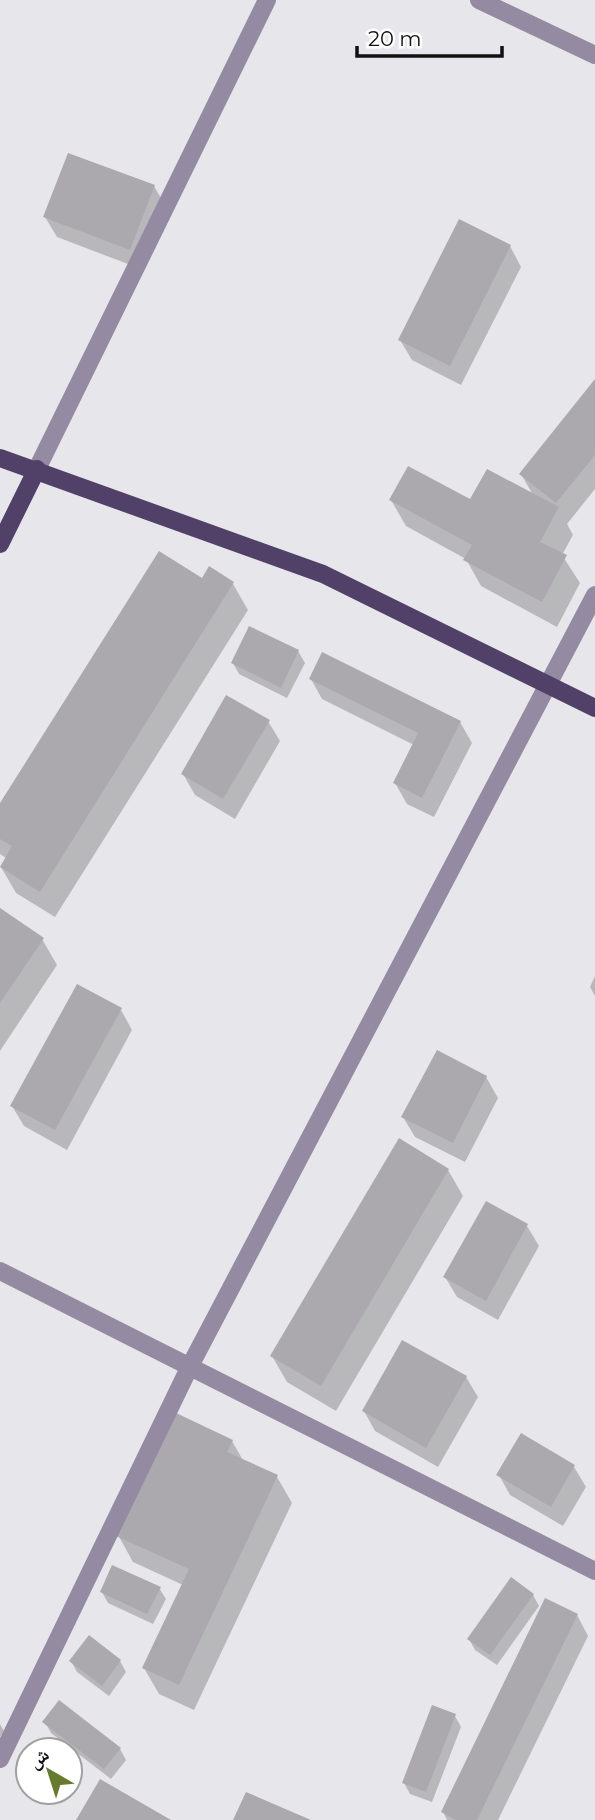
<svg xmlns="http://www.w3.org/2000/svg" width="595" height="1820" font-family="Montserrat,'Noto Naskh Arabic',sans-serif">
<rect width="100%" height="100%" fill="#e7e6ea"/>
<g fill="#0003">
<path d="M154 186 166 207 141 269 57 237 45 217Z"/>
<path d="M510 246 521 267 461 385 412 360 400 340Z"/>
<path d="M595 381V489L567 524 573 535 562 555 580 583 557 627 481 586 466 559 406 526 391 500 471 502 533 495 521 474Z"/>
<path d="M210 569 233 584 248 610 55 917 16 893 1 867 6 858 0 854V806Z"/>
<path d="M298 651 305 663 287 698 239 674 233 663Z"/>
<path d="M311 679 460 722 472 743 434 817 407 804 395 783 414 745 322 699Z"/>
<path d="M268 721 280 741 235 819 195 795 183 774Z"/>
<path d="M0 910 42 939 57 965 0 1051Z"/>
<path d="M595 976V996L590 987Z"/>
<path d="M121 1010 132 1030 67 1150 24 1126 12 1106Z"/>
<path d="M486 1077 498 1098 465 1162 415 1137 403 1117Z"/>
<path d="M448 1170 463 1196 336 1411 287 1382 272 1356Z"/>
<path d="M527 1226 539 1246 498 1320 457 1297 445 1277Z"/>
<path d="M466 1377 478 1397 438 1467 375 1431 364 1411Z"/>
<path d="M232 1441 244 1462 277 1477 292 1503 194 1710 159 1694 144 1668 183 1585 133 1562 118 1535Z"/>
<path d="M574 1467 586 1487 563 1526 510 1495 499 1475Z"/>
<path d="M159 1588 166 1599 153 1624 108 1603 102 1592Z"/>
<path d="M533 1595 539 1606 497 1665 475 1650 469 1639Z"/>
<path d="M577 1615 588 1636 498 1820H447L443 1812Z"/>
<path d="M71 1661H120L126 1672 109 1696 77 1672Z"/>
<path d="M455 1716 461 1727 432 1802 410 1794 404 1783Z"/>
<path d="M45 1722 120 1749 126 1760 111 1779 51 1733Z"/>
<path d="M0 1724 4 1731 0 1737Z"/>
</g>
<g fill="#aba9ad">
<path d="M68 153 155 185 130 250 43 217Z"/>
<path d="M459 219 511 245 450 366 398 340Z"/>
<path d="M595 379V455L556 503 519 474Z"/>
<path d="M408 466 470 499 487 469 559 507 540 542 567 555 542 602 463 560 472 545 389 500Z"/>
<path d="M159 551 202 578 209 566 234 582 40 892 0 867 12 846 0 839V803Z"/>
<path d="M249 626 299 650 281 688 231 663Z"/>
<path d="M322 652 461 721 422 798 393 783 418 733 309 679Z"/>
<path d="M226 695 270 720 223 799 181 774Z"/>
<path d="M0 908 44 938 0 1003Z"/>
<path d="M77 984 122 1008 55 1130 10 1106Z"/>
<path d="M437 1050 487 1076 453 1143 401 1117Z"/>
<path d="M399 1138 449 1169 321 1386 270 1356Z"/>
<path d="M486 1201 528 1224 486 1301 443 1277Z"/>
<path d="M402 1340 467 1376 426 1448 362 1411Z"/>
<path d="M174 1412 233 1440 227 1452 278 1475 179 1685 142 1668 189 1569 116 1536Z"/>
<path d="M521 1433 575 1465 551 1507 496 1475Z"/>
<path d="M112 1565 161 1587 147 1614 100 1592Z"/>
<path d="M511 1577 534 1594 490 1655 467 1639Z"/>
<path d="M545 1598 578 1614 477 1820H456L441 1812Z"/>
<path d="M89 1635 121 1660 102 1686 69 1661Z"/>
<path d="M59 1700 121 1748 104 1769 42 1722Z"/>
<path d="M432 1705 456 1714 426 1792 402 1783Z"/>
<path d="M100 1779 171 1820H76Z"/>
<path d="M246 1792 311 1820H233Z"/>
</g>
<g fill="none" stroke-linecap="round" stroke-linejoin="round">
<g stroke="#948ba2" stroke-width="18">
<path d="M479 0 595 55"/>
<path d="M37 469 267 0"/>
<path d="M0 1271 595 1571"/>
<path d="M0 1759 190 1366 595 595"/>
</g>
<g stroke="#514168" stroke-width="18">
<path d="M0 458 323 574 595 708"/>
<path d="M0 544 37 469"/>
</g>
</g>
<g transform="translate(49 1771) rotate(321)"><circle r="33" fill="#ffffff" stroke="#a0a0a0" stroke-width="2"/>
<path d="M0-5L12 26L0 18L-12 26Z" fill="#667b2c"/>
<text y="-10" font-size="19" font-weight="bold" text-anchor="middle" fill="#111112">ش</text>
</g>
<path d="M357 46v10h145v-10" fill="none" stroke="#111112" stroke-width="3.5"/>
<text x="368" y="46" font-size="21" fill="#111112" stroke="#ffffff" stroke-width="5" paint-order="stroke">20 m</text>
</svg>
